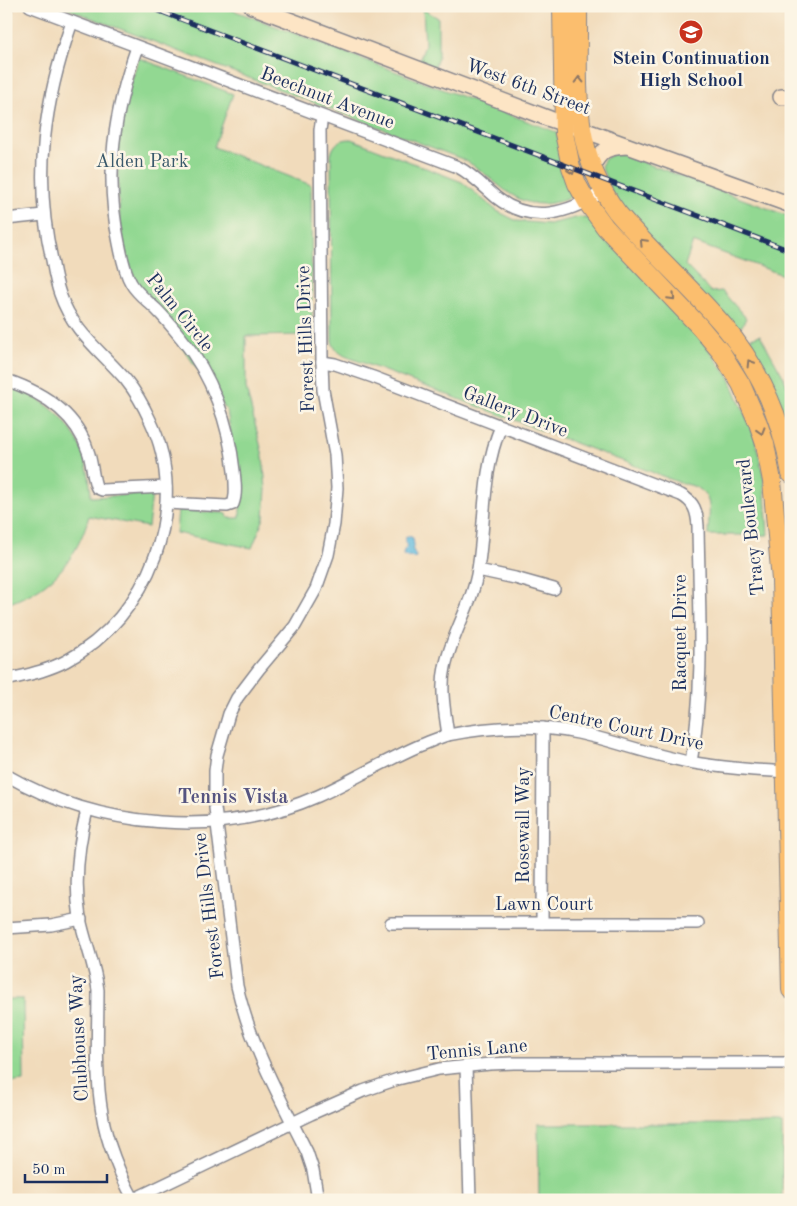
<svg xmlns="http://www.w3.org/2000/svg" width="797" height="1206" font-family="'Old Standard TT',serif">
<rect width="100%" height="100%" fill="#fcf5e5"/>
<filter id="ink" filterUnits="userSpaceOnUse"><feTurbulence type="fractalNoise" baseFrequency=".02" numOctaves="2"/><feDisplacementMap in="SourceGraphic" scale="10" xChannelSelector="R" yChannelSelector="G"/><feConvolveMatrix kernelMatrix="1 2 1 2 8 2 1 2 1" color-interpolation-filters="sRGB"/></filter>
<filter id="wash" filterUnits="userSpaceOnUse"><feTurbulence type="fractalNoise" baseFrequency=".0096" numOctaves="4" result="noise"/><feDisplacementMap in="SourceGraphic" scale="20" xChannelSelector="R" yChannelSelector="G"/><feGaussianBlur stdDeviation="1.12" result="paint"/><feColorMatrix in="noise" values="0 0 0 0 0 0 0 0 0 0 0 0 0 0 0 0 0 1.4 0 .05"/><feComposite in="paint" operator="in"/></filter>
<g filter="url(#wash)">
<rect width="100%" height="100%" fill="#f1dbbb"/>
<g fill="#92d892" stroke="#568478">
<path d="M60 6H222L556 132 572 192C570 199 565 200 557 202 513 213 497 176 462 159Z"/>
<path d="M423 9 438 18V58L434 68 419 62 425 45Z"/>
<path d="M139 58 233 94 214 147 311 185 312 335 246 336V388L263 456 266 489 264 518 252 548 176 533 178 510 224 513 227 514 228 518H240V491L227 411 137 283C121 249 118 211 118 174 118 166 117 156 118 147 121 117 129 87 139 58Z"/>
<path d="M351 139 462 182 497 211 517 221 549 224 580 217 589 219 700 337 730 379 755 438 764 479 768 535H708C708 517 716 494 693 486 688 484 683 484 678 482L345 356C338 352 334 349 332 341L331 155C333 144 340 139 351 139Z"/>
<path d="M615 153 621 154 791 217V278L693 242 685 265 711 292 722 291 746 318 742 326 735 330 628 215 613 195 601 166 605 159Z"/>
<path d="M760 335 783 376 791 396V437L745 343 751 338Z"/>
<path d="M6 385C14 387 21 391 28 394 71 415 89 451 91 497L152 494 148 527 89 516C79 551 61 578 28 595 21 598 14 602 6 604Z"/>
<path d="M6 999H23L24 1081 6 1083Z"/>
<path d="M538 1124H782V1200H539Z"/>
</g>
<path fill="#60badd" stroke="#3e749e" d="M409 536 413 538 414 545 412 548 416 556 415 558 407 557 403 555 404 550 407 547 405 540V538Z"/>
</g>
<g filter="url(#ink)">
<g fill="none" stroke-linecap="round" stroke-linejoin="round">
<defs>
<g id="street">
<path d="M30 6 458 167C473 175 484 187 497 198 532 225 569 213 602 192"/>
<path d="M6 8 7 6"/>
<path d="M137 47C114 112 104 174 119 243 122 257 124 271 131 283 137 294 148 301 157 310 166 319 174 329 182 339 212 375 229 424 234 471 235 481 237 494 233 504L227 506 166 503"/>
<path d="M6 219 43 215"/>
<path d="M322 362 335 364 373 377 681 495C694 502 697 511 698 526 699 605 705 685 691 762"/>
<path d="M6 380C42 392 76 413 88 451 92 461 93 482 97 488L102 490 166 487"/>
<path d="M478 570 515 578 554 589"/>
<path d="M6 680C26 675 47 671 66 661 149 617 192 507 150 420 144 407 135 391 126 380 101 351 73 332 60 294 56 283 54 271 52 260 33 177 44 102 72 22"/>
<path d="M448 735C445 713 440 689 445 667 452 633 473 603 478 569 486 520 481 474 501 426"/>
<path d="M6 775C98 828 220 840 318 796 353 780 386 760 421 745 430 742 439 737 448 735 491 726 535 724 578 733 615 741 651 755 689 762 710 766 732 768 754 770 766 771 779 770 791 774"/>
<path d="M87 810C78 846 74 882 80 918 85 943 95 965 98 990 98 1031 95 1073 102 1113 106 1141 120 1175 134 1200"/>
<path d="M391 923H698"/>
<path d="M542 923 543 728"/>
<path d="M6 928 51 925 81 919"/>
<path d="M466 1066 470 1200"/>
<path d="M132 1200 311 1114 363 1091 398 1079 439 1069 490 1064 514 1063H791"/>
<path d="M318 1200 313 1170 307 1152C280 1098 250 1044 237 986L215 808V771L217 755 229 714 237 698 259 669 295 626 316 589 328 555 334 524 337 488 335 455 323 390 322 362 320 130 322 117"/>
</g>
<g id="secondary">
<path d="M252 6 550 119 592 133 791 205"/>
<path d="M781 97H791"/>
<path d="M591 168C601 150 606 147 627 146"/>
</g>
<g id="primary">
<path d="M562 6 564 133 571 167 577 184 587 202 605 227 700 327 721 352 741 384 758 423 765 444 772 481 781 580 791 990"/>
<path d="M578 6C579 81 569 148 617 212 651 252 690 286 724 326 760 369 782 419 791 474"/>
</g>
</defs>
<use href="#street" stroke="#86858c" stroke-width="14"/>
<use href="#secondary" stroke="#86858c" stroke-width="18"/>
<use href="#primary" stroke="#86858c" stroke-width="20"/>
<use href="#street" stroke="#fff" stroke-width="11"/>
<use href="#secondary" stroke="#fde5c5" stroke-width="15"/>
<use href="#primary" stroke="#fbbe6e" stroke-width="18"/>
<defs>
<path id="rail" d="M146 6 791 251"/>
</defs>
<use href="#rail" stroke="#1b2f5e" stroke-width="5"/>
<use href="#rail" stroke="#fcf5e5" stroke-width="3" stroke-dasharray="9" stroke-linecap="butt"/>
</g>
<defs><path id="oneway-chevron" d="M-2-3.5L2.5 0L-2 3.5" fill="none" stroke-width="1.6" stroke-linecap="round" stroke-linejoin="round" transform="scale(1.25)"/></defs>
<g stroke="#8b7666">
<use href="#oneway-chevron" transform="translate(579 80) rotate(-91)"/>
<use href="#oneway-chevron" transform="translate(572 171) rotate(71)"/>
<use href="#oneway-chevron" transform="translate(643 242) rotate(-134)"/>
<use href="#oneway-chevron" transform="translate(672 297) rotate(46)"/>
<use href="#oneway-chevron" transform="translate(750 363) rotate(-122)"/>
<use href="#oneway-chevron" transform="translate(761 431) rotate(73)"/>
</g>
</g>
<defs>
<symbol id="school-disc" viewBox="-11 -11 22 22"><circle r="9.5" fill="#c8321e" stroke="#fcf5e5"/><path d="M0-5L7-2L0 1L-7-2ZM-4 1L0 2.5L4 1V4Q0 6-4 4Z" fill="#fff"/></symbol>
</defs>
<g fill-rule="evenodd">
<use href="#school-disc" x="677" y="18" width="28" height="28"/>
</g>
<g text-anchor="middle" dominant-baseline="central" stroke-width="5" stroke-linejoin="round" paint-order="stroke">
<g font-size="19" font-weight="bold" fill="#1b2f5e" stroke="#fcf5e5">
<text x="691" y="59">Stein Continuation<tspan x="691" dy="22">High School</tspan></text>
</g>
<g font-size="19" fill="#1b2f5e" stroke="#fcf5e5">
<text transform="translate(528 88) rotate(20)">West 6th Street</text>
<text transform="translate(327 99) rotate(21)">Beechnut Avenue</text>
<text transform="translate(179 313) rotate(51)">Palm Circle</text>
<text transform="translate(307 339) rotate(-92)">Forest Hills Drive</text>
<text transform="translate(515 413) rotate(21)">Gallery Drive</text>
<text transform="translate(752 527) rotate(-96)">Tracy Boulevard</text>
<text transform="translate(681 633) rotate(-90)">Racquet Drive</text>
<text transform="translate(626 729) rotate(12)">Centre Court Drive</text>
<text transform="translate(524 825) rotate(-90)">Rosewall Way</text>
<text x="544" y="905">Lawn Court</text>
<text transform="translate(210 906) rotate(-97)">Forest Hills Drive</text>
<text transform="translate(80 1038) rotate(-93)">Clubhouse Way</text>
<text transform="translate(477 1051) rotate(-5)">Tennis Lane</text>
</g>
<g font-size="19" fill="#39596b" stroke="#fcf5e5">
<text x="142" y="162">Alden Park</text>
</g>
<g font-size="20" font-weight="bold" fill="#555481" stroke="#fcf5e5">
<text x="233" y="798">Tennis Vista</text>
</g>
</g>
<rect width="797" height="1206" fill="none" stroke="#fcf5e5" stroke-width="25"/>
<path d="M25 1174v8h82v-8" fill="none" stroke="#1b2f5e" stroke-width="2.5"/>
<text x="32" y="1174" font-size="15" fill="#1b2f5e" stroke="#fcf5e5" stroke-width="4" paint-order="stroke">50 m</text>
</svg>
